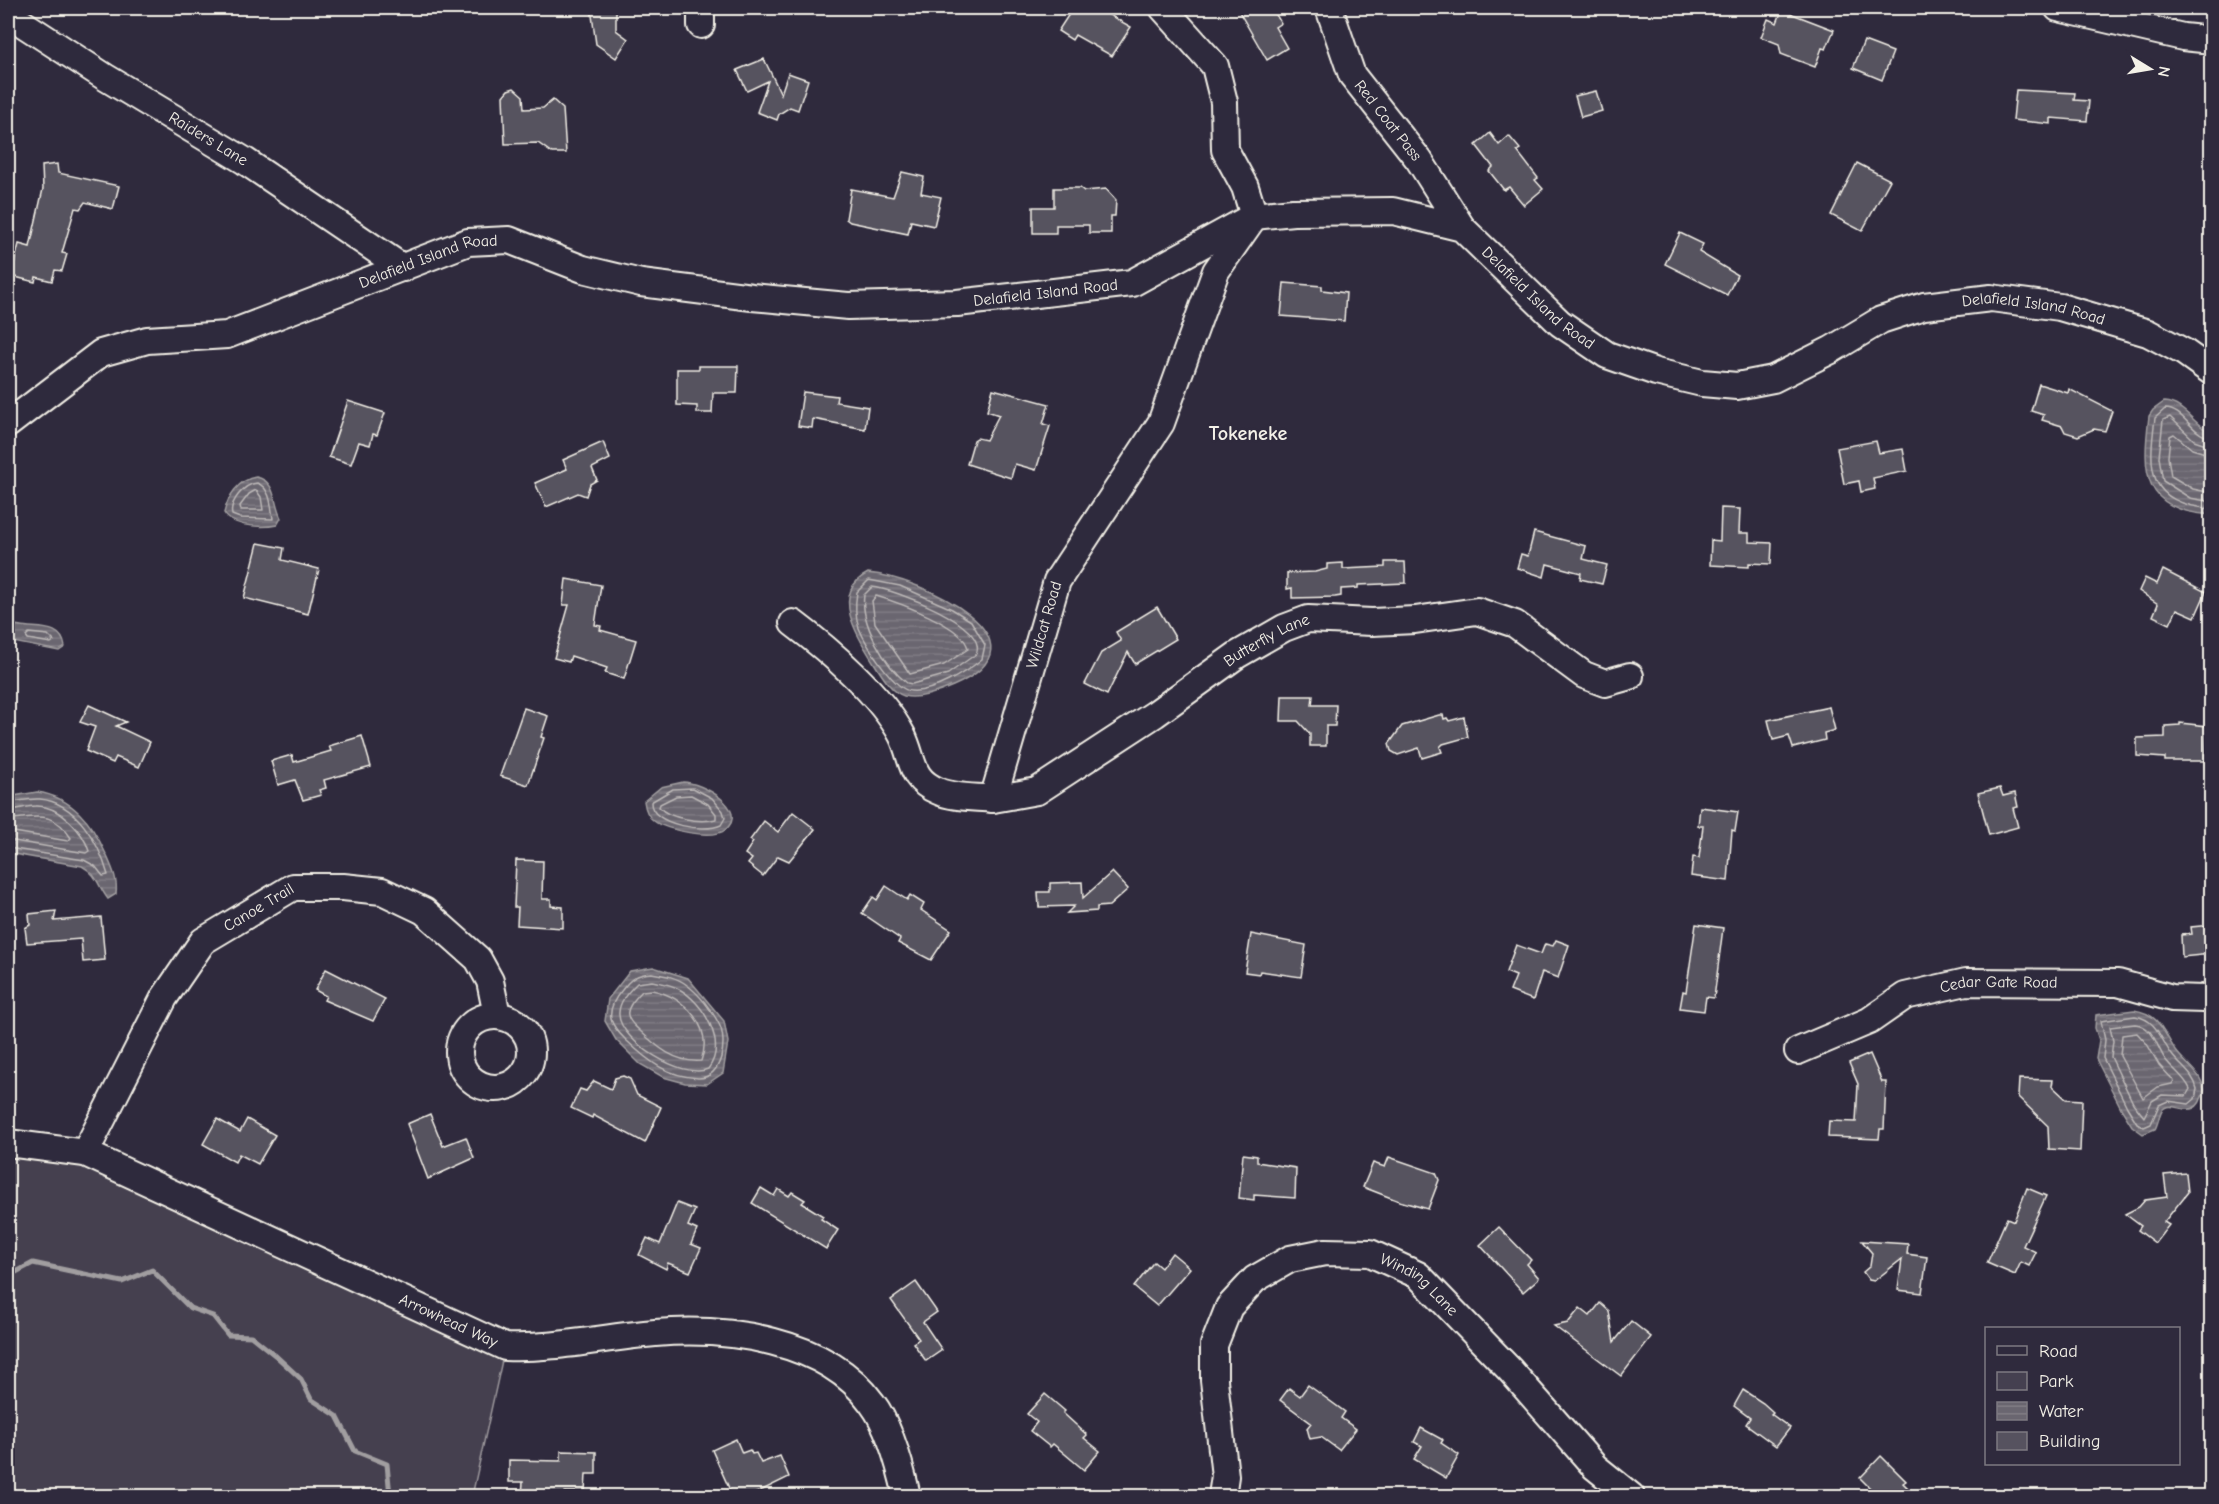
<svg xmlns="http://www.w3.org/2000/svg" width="2219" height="1504" font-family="'Comic Neue',sans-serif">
<defs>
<pattern id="water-rules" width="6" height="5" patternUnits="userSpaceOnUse" patternTransform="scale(1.5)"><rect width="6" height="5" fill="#6a6670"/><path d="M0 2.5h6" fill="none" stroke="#807c84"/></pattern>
</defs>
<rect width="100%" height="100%" fill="#2f2a3d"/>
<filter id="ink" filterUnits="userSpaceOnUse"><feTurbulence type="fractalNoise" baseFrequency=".0167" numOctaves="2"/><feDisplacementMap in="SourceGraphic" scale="12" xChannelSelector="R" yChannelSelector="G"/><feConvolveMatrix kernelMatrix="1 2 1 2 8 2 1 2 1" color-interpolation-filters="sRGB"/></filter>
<g filter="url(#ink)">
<path fill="#454050" stroke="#9c989c" stroke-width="1.5" d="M8 1143 85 1153 505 1347 472 1496H8Z"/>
<g fill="url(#water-rules)" stroke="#a19ea0" stroke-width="1.5">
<path d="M2164 402C2184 403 2194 425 2211 433V515C2142 510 2142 473 2149 416L2153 410Z"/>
<path d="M256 477C277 481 273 503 281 518L277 525C262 528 232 527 224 513 228 496 238 480 256 477Z"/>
<path d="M868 573C919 577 1057 641 953 686 940 692 917 700 904 696 891 692 882 675 874 663 858 638 829 593 868 573Z"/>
<path d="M8 621C25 634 61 618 65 647L59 651 8 641Z"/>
<path d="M683 782C701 782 751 809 725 830 713 840 665 830 654 821 647 816 645 809 644 801L661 787Z"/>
<path d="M37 792C72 797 92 823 106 854 112 868 118 879 116 894L108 899C98 886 97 874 82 866L8 853V797Z"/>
<path d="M653 967 688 978 724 1021 728 1042 723 1073 707 1084 685 1083 663 1077 640 1064 616 1040 605 1021 608 999 630 971Z"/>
<path d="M2134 1010C2161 1014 2163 1033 2176 1051 2186 1065 2201 1072 2204 1090 2196 1127 2173 1097 2162 1110 2159 1115 2158 1124 2155 1129L2143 1134 2132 1126 2122 1110 2096 1059 2099 1040 2095 1028 2096 1015Z"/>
</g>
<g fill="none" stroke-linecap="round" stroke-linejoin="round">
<g stroke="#bdb9b8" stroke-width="1.5">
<path d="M2212 438C2191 435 2184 409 2165 409L2155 418C2148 471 2147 503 2212 509"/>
<path d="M2212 446 2194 440 2170 417 2163 420 2159 457 2163 481 2190 498 2212 502"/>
<path d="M2212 455 2192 449 2174 434 2170 436 2168 457 2171 476 2193 489 2212 493"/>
<path d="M257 483C271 488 271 506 273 519L240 518 232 515C229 502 244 484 257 483Z"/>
<path d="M256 490 261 497 263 510H241L240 506 249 494Z"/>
<path d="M869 580 900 586 952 609 971 621 985 645 982 659C965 673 933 693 911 691 895 691 865 643 859 628 855 616 855 604 857 592Z"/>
<path d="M872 587C894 589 990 625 976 654L948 674 912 684 907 683C885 666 860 623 864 595Z"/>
<path d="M876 596C897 602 965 626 968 649L944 665 910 674 875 623 872 601Z"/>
<path d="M29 633 48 635 54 641 51 643 28 639 26 636Z"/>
<path d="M693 788 712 798 723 811 725 818 721 825C705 833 650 825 651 802L673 789Z"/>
<path d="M691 795 708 804 716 814V819C701 823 669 819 659 807L660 804 676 796Z"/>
<path d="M8 802C18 802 29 798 40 799 76 802 99 843 108 875L103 876 95 866 84 860 8 848"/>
<path d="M8 810C17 810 27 806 36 806 59 805 83 831 89 851L86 853 8 840"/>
<path d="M8 819C35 818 53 809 71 838L68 841 8 831"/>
<path d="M652 973C664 975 677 977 687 985 699 994 712 1010 719 1024 728 1041 722 1079 698 1078 667 1076 649 1062 627 1041 621 1035 613 1028 611 1019 609 1007 615 998 622 990 631 978 637 974 652 973Z"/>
<path d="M652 981C661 983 671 984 679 989 703 1002 728 1043 708 1069 683 1080 620 1041 619 1015 618 1002 629 991 637 983Z"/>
<path d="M652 990C684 997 714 1026 701 1061 675 1063 657 1047 639 1030 635 1026 629 1022 628 1015 626 1007 637 997 642 991Z"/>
<path d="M2135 1016C2158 1020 2160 1039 2172 1055 2181 1067 2194 1074 2197 1089L2195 1099 2189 1104 2168 1101 2159 1105 2151 1124 2144 1127 2137 1123 2127 1107 2103 1058 2105 1040 2101 1021Z"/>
<path d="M2135 1024C2154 1026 2156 1046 2165 1059 2173 1070 2184 1076 2190 1089L2186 1096 2162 1095 2152 1101 2144 1117 2133 1103 2111 1057 2113 1041 2110 1027Z"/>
<path d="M2137 1033 2147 1044 2159 1065 2174 1081 2172 1084 2158 1087 2143 1098 2120 1056 2122 1035Z"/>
</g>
<path stroke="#a19ea0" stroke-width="5" d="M8 1271 16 1272 33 1263 122 1282 152 1270 190 1308 213 1316 228 1335 251 1336 276 1356 301 1379 311 1399 337 1416 355 1451 387 1464 390 1496"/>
</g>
<g fill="#56525f" stroke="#f4f1e8" stroke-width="1.5">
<path d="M591 8H616V30L628 39 616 58 596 44Z"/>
<path d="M1073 8H1097L1131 27 1112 56 1075 35 1072 40 1058 31Z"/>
<path d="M1237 8H1272L1281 23 1275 27 1287 48 1267 60Z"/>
<path d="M1782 10 1834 30 1826 49 1822 48 1815 67 1781 54 1779 44 1761 37 1768 19 1777 23Z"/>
<path d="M1864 41 1893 52 1882 80 1853 68Z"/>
<path d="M764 59 781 94 788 73 808 80 798 110 790 107 779 114 777 120 757 112 768 81 747 91 737 70Z"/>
<path d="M514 88 523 96 524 109 543 108 553 100 563 109 566 153H552L538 143 505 144 503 96 508 90Z"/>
<path d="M2016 90 2075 93 2074 100 2089 101 2087 121 2051 118V124L2013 120Z"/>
<path d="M1596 91 1602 111 1581 117 1575 96Z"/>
<path d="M1490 133 1499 145 1509 136 1520 149 1517 151 1538 178 1535 180 1543 189 1524 205 1509 187 1504 190 1489 171 1493 167 1476 145Z"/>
<path d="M1857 163 1890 180 1862 231 1831 215Z"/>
<path d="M57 164 58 173 119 186 113 209 85 202 80 209 75 208 62 253 67 254 62 271 55 270 52 281 36 277 35 282 11 276 19 244 30 247 43 189 42 166Z"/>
<path d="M902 172 924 177 921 193 941 197 934 226 911 221 908 234 850 222 846 219 851 189 893 197Z"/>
<path d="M1054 188H1080L1084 191 1106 189 1116 200 1115 216H1111V233H1089V225H1056V233H1033V207H1054Z"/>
<path d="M1680 233 1703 244 1699 252 1737 275 1727 295 1665 264Z"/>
<path d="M1284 283 1322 286V290L1346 293 1344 321 1281 316Z"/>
<path d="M699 366H738L737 393H713L712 413H697V406L677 405V369H699Z"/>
<path d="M2039 384 2068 393 2069 389 2112 411 2105 431 2094 429 2078 436 2065 432 2062 426 2042 420 2044 415 2031 411Z"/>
<path d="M993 389 1049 404 1043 424 1050 426 1036 470 1015 464 1011 478 967 464 974 440 977 438 986 440 999 415 987 411Z"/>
<path d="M803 392 837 396 836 402 868 407 865 429 813 419 812 428 798 426Z"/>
<path d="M348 401 385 413 377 435 373 434 370 445 359 442 351 464 329 457Z"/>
<path d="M1876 441 1879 453 1903 449 1907 471 1873 478 1875 489 1861 492 1859 481 1844 484 1837 448Z"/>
<path d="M603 442 610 459 592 468 597 480 590 484 586 496 578 493 546 507 535 483 567 469 563 460Z"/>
<path d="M1721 508 1740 509 1739 533H1749V542L1772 543 1771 564 1749 563V567L1710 565 1711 540 1720 541Z"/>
<path d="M1534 532 1586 546 1583 559 1607 565 1602 584 1580 579 1581 573 1547 564 1544 577 1517 568 1521 554 1528 556Z"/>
<path d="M258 543 284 548 282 560 319 569 308 614 244 598Z"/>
<path d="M1385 562H1405L1406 583 1358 585V588L1341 589V596L1335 597 1292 598V588L1287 589V573L1315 572 1327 569V564L1343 563V569L1385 567Z"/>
<path d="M2163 570 2206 592 2195 617 2177 609 2170 624 2153 616 2158 604 2139 591 2145 578 2157 584Z"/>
<path d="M566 579 601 585 595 625 601 626 600 630 636 640 624 679 605 673 607 668 571 656 569 662 554 658 569 605H563Z"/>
<path d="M1157 607 1176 639 1135 664 1128 652 1107 695 1085 684 1101 653 1121 641 1116 632Z"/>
<path d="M1282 696H1313L1312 705H1336L1335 726H1326V746H1310V734L1298 721H1281Z"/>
<path d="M89 705 126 722 116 726 150 742 139 767 116 757 113 763 86 751 95 727 80 722Z"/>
<path d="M1829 707 1835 730 1824 733 1825 740 1793 748 1789 736 1773 740 1768 720Z"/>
<path d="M524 708 548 716 541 737 544 738 528 785 500 776Z"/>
<path d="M1439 715H1443L1444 719 1447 718 1449 721 1464 717 1468 737 1443 744 1440 747 1442 752 1422 758 1419 748 1398 755 1391 751 1389 744 1402 726Z"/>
<path d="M2180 723 2207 726 2206 761H2165V758L2137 756V738L2165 737V726L2180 725Z"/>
<path d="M362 736 371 767 324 780 326 788 319 790 321 795 303 800 295 780 278 785 271 761 292 755 294 762 331 751 329 746Z"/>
<path d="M2000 788 2003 796 2015 793 2018 807 2013 808 2018 827 1989 835 1978 793Z"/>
<path d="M1700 807 1738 812 1735 831 1732 830 1728 881 1691 876 1693 857 1699 858 1703 826H1698Z"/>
<path d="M793 812 815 829 789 861 778 856 763 876 748 864 752 859 745 854 753 842 750 840 764 821 778 832Z"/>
<path d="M516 860 543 861 542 899H551V906L563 907V928L517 925 518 907H514Z"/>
<path d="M1112 872 1128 889 1109 906 1097 907V911L1067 913 1074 906 1039 907 1038 892H1050V883L1082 882 1083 898Z"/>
<path d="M886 886 907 900 910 895 924 904 921 910 951 930 931 960 898 943 900 939 862 913 873 897 877 900Z"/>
<path d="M56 911 54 921 101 917 105 960 83 962 81 939 27 943 25 928 30 925 29 914Z"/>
<path d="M1696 924 1723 928 1714 998 1706 997 1704 1011 1680 1008 1683 991 1686 992Z"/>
<path d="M2211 925V954L2182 957 2181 935 2192 934 2191 927Z"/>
<path d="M1251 934 1306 945 1301 977 1260 971 1259 974 1245 972Z"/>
<path d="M1556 940 1569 945 1558 978 1542 972 1533 1000 1510 991 1516 976 1506 972 1516 945 1541 954 1545 944 1553 946Z"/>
<path d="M326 969 385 999 373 1021 324 1000 326 996 315 990Z"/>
<path d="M1870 1054 1882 1082H1886L1884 1129H1880L1879 1139 1828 1137 1829 1121 1856 1122 1858 1084 1849 1063Z"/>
<path d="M623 1076 630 1079 637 1095 661 1107 645 1143 593 1115 592 1118 571 1108 580 1089 586 1091 594 1081 611 1089 615 1078Z"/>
<path d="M2019 1079 2053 1080 2052 1086 2066 1099 2082 1100 2080 1151 2049 1149 2048 1126 2018 1097Z"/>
<path d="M430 1114 443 1146 466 1137 474 1158 428 1179 407 1124Z"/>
<path d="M217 1119 240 1132 247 1119 275 1135 258 1164 239 1154 235 1162 203 1144Z"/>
<path d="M1243 1154 1257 1156V1162L1296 1168 1295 1198 1254 1195V1200L1239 1198Z"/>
<path d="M1389 1157 1436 1173 1439 1180 1428 1209 1399 1201 1363 1187 1373 1163 1385 1167Z"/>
<path d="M2186 1173 2188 1192 2164 1222 2169 1225 2155 1243 2138 1230 2141 1226 2125 1214 2139 1207 2145 1200 2167 1197 2164 1175Z"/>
<path d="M761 1188 774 1196 778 1189 789 1196 792 1192 805 1200 802 1203 823 1216 821 1219 838 1230 826 1249 752 1203Z"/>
<path d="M2027 1188 2046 1196 2023 1246 2036 1252 2029 1266 2021 1262 2015 1275 1987 1263 2007 1218 2014 1221Z"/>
<path d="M677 1203 695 1210 688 1226 697 1230 691 1244 701 1248 690 1272 668 1263 666 1269 639 1255 647 1238 660 1244Z"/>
<path d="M1499 1227 1531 1260 1527 1264 1539 1278 1523 1292 1480 1245Z"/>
<path d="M1862 1241 1908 1244 1907 1254 1927 1257 1922 1293 1898 1290 1902 1259 1874 1281 1869 1280 1863 1272 1870 1266 1872 1253Z"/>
<path d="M1172 1253 1190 1268 1157 1306 1134 1287 1152 1264 1154 1262 1161 1268Z"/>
<path d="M916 1282 937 1312 923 1322 942 1350 926 1361 913 1343 919 1339 891 1300Z"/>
<path d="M1600 1303 1609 1311 1614 1342 1631 1321 1651 1337 1621 1376 1554 1326 1568 1323 1580 1308 1590 1316Z"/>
<path d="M1308 1385 1345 1412 1341 1418 1356 1429 1339 1450 1321 1437 1310 1439 1307 1428 1311 1423 1280 1400 1289 1388 1300 1396Z"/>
<path d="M1743 1390 1763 1403 1773 1412 1771 1414 1790 1428 1776 1446 1746 1424 1750 1418 1734 1406Z"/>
<path d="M1045 1394 1065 1411 1063 1413 1087 1435 1084 1438 1100 1451 1084 1470 1053 1444 1050 1447 1030 1431 1037 1422 1027 1414Z"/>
<path d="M1421 1428 1443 1440 1441 1443 1459 1455 1446 1478 1414 1459 1422 1446 1414 1442Z"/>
<path d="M736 1439 742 1453 750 1450 752 1454 756 1453 761 1463 780 1456 789 1477 748 1497H733L712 1450Z"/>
<path d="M561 1451 596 1452V1474H586L585 1492H565V1496H522L523 1482H509V1460L561 1461Z"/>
<path d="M1881 1456 1906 1481 1903 1483 1917 1497H1879L1860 1478Z"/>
</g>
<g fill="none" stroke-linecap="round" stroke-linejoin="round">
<defs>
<g id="minor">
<path d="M1163 8 1215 66 1224 102 1225 150 1245 187 1254 216"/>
<path id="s1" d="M1329 8 1352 75 1419 160 1462 228"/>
<path d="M2058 8 2183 37 2212 40"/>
<path id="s2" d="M8 14 105 77 245 161 403 268"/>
<path d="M701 25V8"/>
<path id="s3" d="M8 424 101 353 147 340 227 335 468 242 509 240 583 269 641 283 752 297 848 306 957 303 1132 283 1254 216 1293 212 1393 211 1462 228 1560 323 1607 355 1656 372 1702 383 1737 386 1773 379 1831 350 1881 320 1924 306 1991 298 2060 307 2148 333 2184 352 2212 372"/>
<path id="s4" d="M793 623C829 650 881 695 902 735 914 759 909 779 938 791 953 798 977 797 993 799L1057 581 1161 423 1216 271 1251 221"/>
<path id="s5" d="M993 799 1037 791 1155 714 1237 655 1284 628 1308 619 1372 622 1415 620 1477 611 1515 624 1584 675 1605 683 1630 676"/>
<circle cx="495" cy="1052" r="36"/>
<path id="s6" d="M1798 1051 1869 1021 1905 996 1966 982 2118 983 2172 998 2204 999 2212 994"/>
<path id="s7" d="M8 1143 85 1153 505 1347C556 1349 604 1337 655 1333 727 1327 826 1339 872 1403 889 1425 901 1469 907 1496"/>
<path id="s8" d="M85 1153 164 998 203 941 293 887H343L382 891 424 911 478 959 490 981 497 1015"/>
<path id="s9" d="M1222 1496 1225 1476 1214 1380V1345L1229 1307 1255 1279 1290 1259 1325 1252 1370 1253 1418 1275 1510 1370 1595 1467 1631 1496"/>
</g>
</defs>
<use href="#minor" stroke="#f4f1e8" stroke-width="30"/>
<use href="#minor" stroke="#2f2a3d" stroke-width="26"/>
</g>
</g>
<g text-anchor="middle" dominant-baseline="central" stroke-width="4.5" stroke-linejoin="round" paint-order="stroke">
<g font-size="16" fill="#f4f1e8" stroke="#2f2a3d">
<text stroke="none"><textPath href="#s1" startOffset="129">Red Coat Pass</textPath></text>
<text stroke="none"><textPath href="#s2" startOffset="236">Raiders Lane</textPath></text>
<text stroke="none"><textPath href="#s3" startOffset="460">Delafield Island Road</textPath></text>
<text stroke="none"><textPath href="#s3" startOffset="1090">Delafield Island Road</textPath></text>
<text stroke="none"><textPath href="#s3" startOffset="1630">Delafield Island Road</textPath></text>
<text stroke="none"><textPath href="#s3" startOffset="2170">Delafield Island Road</textPath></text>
<text stroke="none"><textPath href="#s4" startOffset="464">Wildcat Road</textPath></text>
<text stroke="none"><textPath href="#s5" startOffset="320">Butterfly Lane</textPath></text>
<text stroke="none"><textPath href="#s8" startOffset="308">Canoe Trail</textPath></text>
<text stroke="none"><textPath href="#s6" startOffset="216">Cedar Gate Road</textPath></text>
<text stroke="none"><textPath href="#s9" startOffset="411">Winding Lane</textPath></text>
<text stroke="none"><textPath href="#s7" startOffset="478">Arrowhead Way</textPath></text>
</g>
<g font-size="20" font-weight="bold" fill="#f4f1e8" stroke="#2f2a3d">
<text x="1248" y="433">Tokeneke</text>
</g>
</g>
<rect width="2219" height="1504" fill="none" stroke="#2f2a3d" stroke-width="30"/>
<rect x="15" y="15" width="2189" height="1474" fill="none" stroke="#f4f1e8" stroke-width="2" filter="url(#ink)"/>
<rect x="1985" y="1327" width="195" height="138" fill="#2f2a3d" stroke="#7e7a81" stroke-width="1.5"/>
<rect x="1997" y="1346" width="30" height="9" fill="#2f2a3d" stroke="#7e7a81" stroke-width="1.5"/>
<text x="2039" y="1357" font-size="18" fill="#f4f1e8">Road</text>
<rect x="1997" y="1372" width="30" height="18" fill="#454050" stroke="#7e7a81" stroke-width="1.5"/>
<text x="2039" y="1387" font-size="18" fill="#f4f1e8">Park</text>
<rect x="1997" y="1402" width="30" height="18" fill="url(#water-rules)" stroke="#7e7a81" stroke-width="1.5"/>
<text x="2039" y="1417" font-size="18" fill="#f4f1e8">Water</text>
<rect x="1997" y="1432" width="30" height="18" fill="#56525f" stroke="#7e7a81" stroke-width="1.5"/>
<text x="2039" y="1447" font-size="18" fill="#f4f1e8">Building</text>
<g transform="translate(2150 69) rotate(101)" stroke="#2f2a3d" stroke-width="4.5" paint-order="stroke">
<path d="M0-4.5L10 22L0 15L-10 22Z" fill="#f4f1e8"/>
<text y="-9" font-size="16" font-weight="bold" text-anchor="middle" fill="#f4f1e8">N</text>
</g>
</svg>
